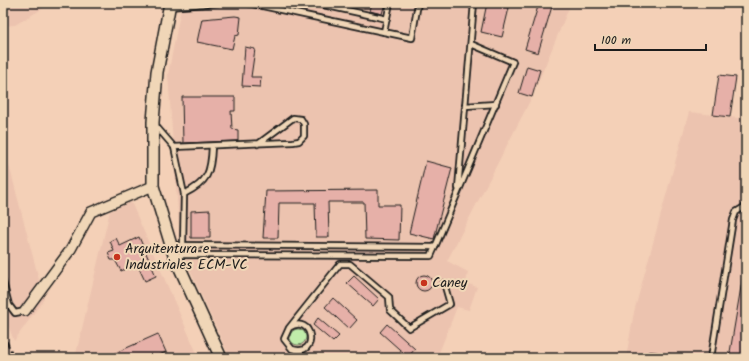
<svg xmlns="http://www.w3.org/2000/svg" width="749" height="361" font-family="Kalam,sans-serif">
<rect width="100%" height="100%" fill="#f4d0b7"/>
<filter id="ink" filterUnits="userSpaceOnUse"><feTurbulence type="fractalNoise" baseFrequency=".025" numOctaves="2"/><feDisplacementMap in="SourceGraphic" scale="8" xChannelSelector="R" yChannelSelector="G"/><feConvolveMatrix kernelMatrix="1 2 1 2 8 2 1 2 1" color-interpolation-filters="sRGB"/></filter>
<g filter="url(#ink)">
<g fill="#ecc3af">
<path d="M3 3H52L15 25 3 26Z"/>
<path d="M182 3H571L532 97 447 261 468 272 466 283 477 287 469 310 457 307 437 358H230L185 259 180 240 168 75Z"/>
<path d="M689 112 746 119V358H626L634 312Z"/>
<path d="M3 142 44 299 14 341 3 312Z"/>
<path d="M131 202 199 358H75L110 211Z"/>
</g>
<circle fill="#c0edaa" stroke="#6e8463" cx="298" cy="337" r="8"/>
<g fill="#e6b0a8" stroke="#1c1c1c">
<path d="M372 3H385L382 14 370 11Z"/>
<path d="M487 3 509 8 502 37 481 32Z"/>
<path d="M539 3H553L538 53 525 49Z"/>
<path d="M235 16 241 17 239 35 235 36 232 49 197 42 202 19Z"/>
<path d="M245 47 255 49 251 77H261L260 87 242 86Z"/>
<path d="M527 66 540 70 532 97 519 93Z"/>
<path d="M719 75 736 77 730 117 713 115Z"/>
<path d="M182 97H235V111H231L232 129 238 130V141L183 143Z"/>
<path d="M426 161 452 168 434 239 409 233Z"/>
<path d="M378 190V205H400L399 240 365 239 364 202H328L329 237H316L315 203H279L278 238H263L266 191Z"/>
<path d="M210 210V238H191V211Z"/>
<path d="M139 237 156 276 145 281 137 264 121 271 115 260H111L108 253 114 251 110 241 116 238 120 246Z"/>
<path d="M743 275H746V358H729Z"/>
<circle cx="424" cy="283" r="8"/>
<path d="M354 276 379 299 373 306 347 283Z"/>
<path d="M333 298 357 320 349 329 325 307Z"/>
<path d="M318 318 339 336 333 342 313 325Z"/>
<path d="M387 324 415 349 408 357 380 332Z"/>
<path d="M158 334 166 352 153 358H104Z"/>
</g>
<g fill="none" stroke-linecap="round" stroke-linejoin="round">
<defs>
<g id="service">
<path d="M248 3 384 32"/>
<path d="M314 3 387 19"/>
<path d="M390 3 384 32 412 38 418 3"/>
<path d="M169 7 217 3"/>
<path d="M465 106 496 104"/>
<path d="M155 125 174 147 184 194 183 245"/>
<path d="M174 147 293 142 299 141 304 136V124L301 119 293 118 258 144"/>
<path d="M458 188 474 3"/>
<path d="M184 194C208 182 211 173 212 146"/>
<path d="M171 245 435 247 431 256 176 255"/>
<path d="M435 247 513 62 471 44"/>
<path d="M3 282 9 305 15 313 25 311"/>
<path d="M289 328C313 312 320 358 292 349L284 339 289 328 340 264H350L389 297 390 310 409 328 450 304 444 283"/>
<path d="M643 358 651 355 672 358"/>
<path d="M711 358 733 220 736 212 746 206"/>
</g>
<path id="minor" d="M25 311 71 249 91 212 153 186"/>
<path id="tertiary" d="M170 3 157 72 153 122V186L174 255 221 358"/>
</defs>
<use href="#service" stroke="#1c1c1c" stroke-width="8"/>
<use href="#minor" stroke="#1c1c1c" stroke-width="12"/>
<use href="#tertiary" stroke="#1c1c1c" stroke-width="14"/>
<use href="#service" stroke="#f0d6b7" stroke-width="4.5"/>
<use href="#minor" stroke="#f0d6b7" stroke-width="9"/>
<use href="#tertiary" stroke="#f0d6b7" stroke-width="11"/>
<path stroke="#1c1c1c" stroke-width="2" stroke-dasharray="6 3" stroke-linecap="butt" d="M3 333 14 358"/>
</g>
</g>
<g fill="#c8321e" stroke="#f0d6b7" stroke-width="1.5">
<circle cx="117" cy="257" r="4"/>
<circle cx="424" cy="283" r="4"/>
</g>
<g text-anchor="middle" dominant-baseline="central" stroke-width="4" stroke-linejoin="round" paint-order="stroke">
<g font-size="14" fill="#1c1c1c" stroke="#f0d6b7" text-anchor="start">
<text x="125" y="249">Arquitentura e<tspan x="125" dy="16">Industriales ECM-VC</tspan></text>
<text x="432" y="283">Caney</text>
</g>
</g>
<rect width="749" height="361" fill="none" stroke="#f0d6b7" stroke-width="16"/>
<rect x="8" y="8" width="733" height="345" fill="none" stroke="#1c1c1c" stroke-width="1.5" filter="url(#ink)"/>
<path d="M595 44v6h111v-6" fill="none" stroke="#1c1c1c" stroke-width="2"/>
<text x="601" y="44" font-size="12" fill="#1c1c1c" stroke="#f0d6b7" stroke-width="3" paint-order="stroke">100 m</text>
</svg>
